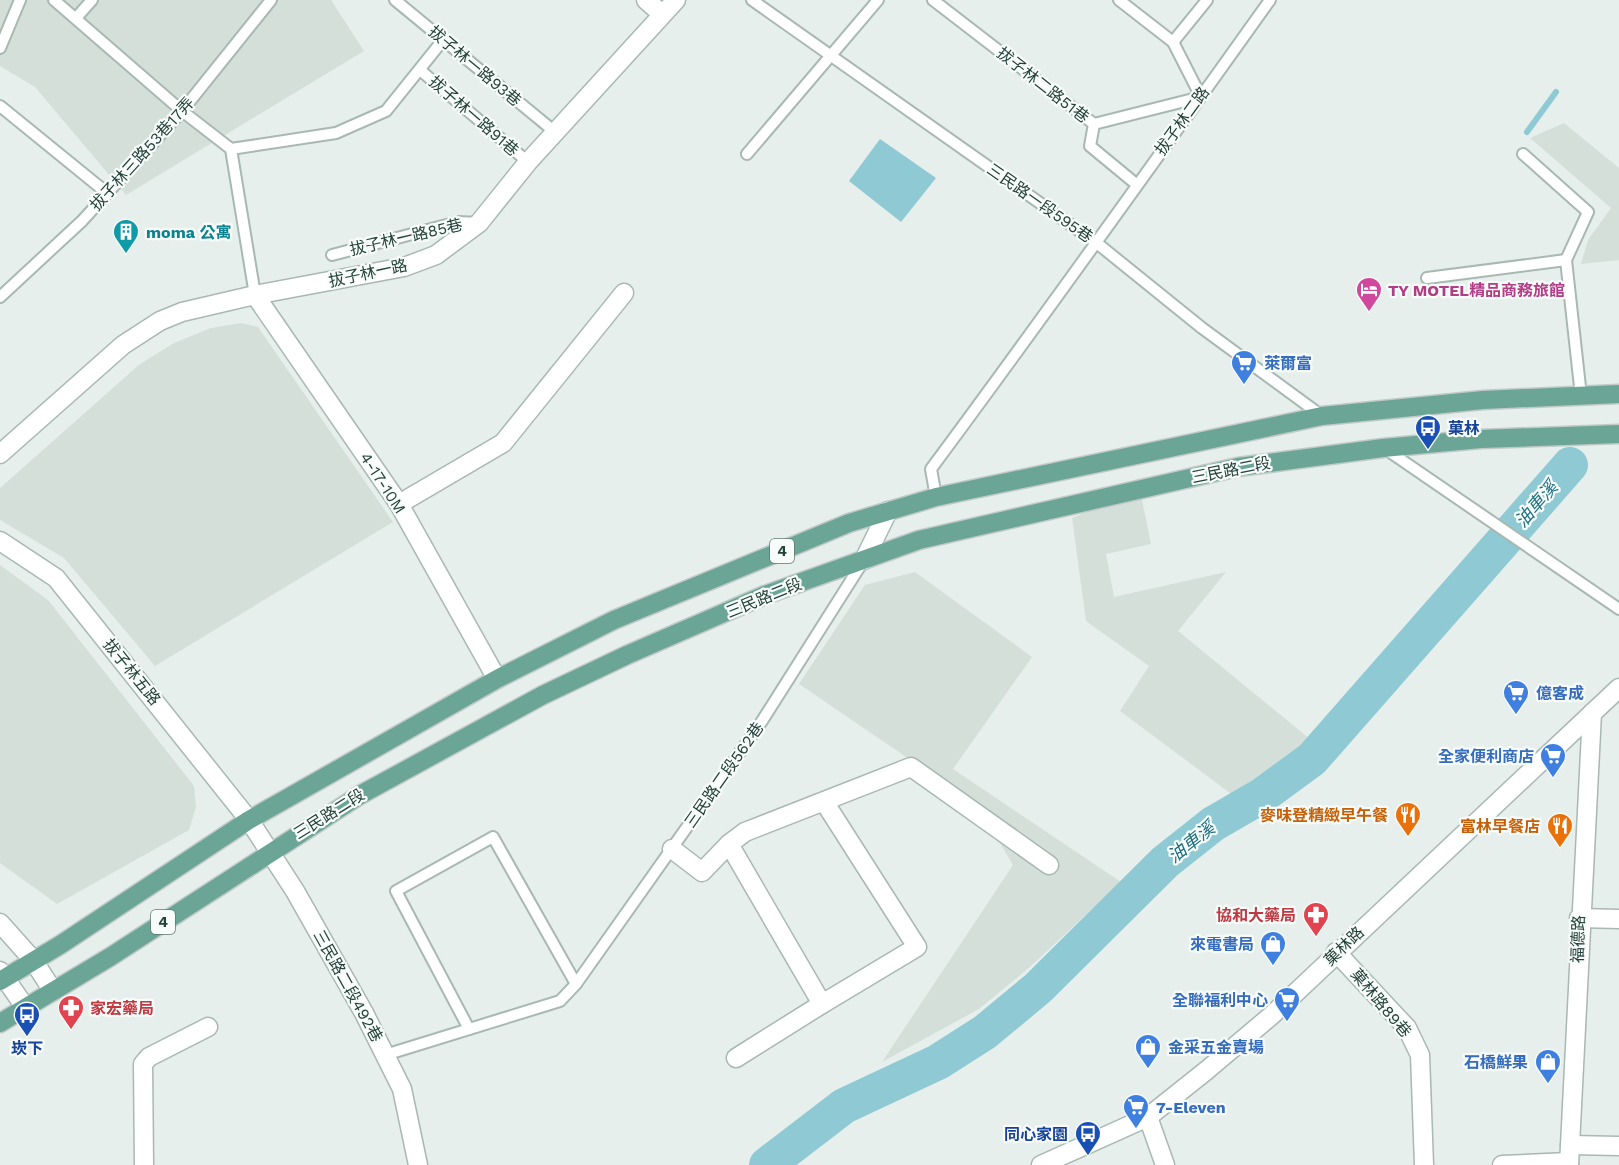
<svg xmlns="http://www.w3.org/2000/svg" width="1619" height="1165" font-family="'Work Sans','Noto Sans TC',sans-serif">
<rect width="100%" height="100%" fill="#e6efeb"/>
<g fill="#d4dfda">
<path d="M0 0H331L364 51 126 195 35 87 0 66Z"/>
<path d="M1564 123 1619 168V260L1581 264 1588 240 1611 208 1530 138Z"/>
<path d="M241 323 258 327 393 522 155 666 64 558 0 520V488L140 364 174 343 211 328Z"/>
<path d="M1141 495 1151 544 1106 554 1114 597 1226 572 1178 631 1310 739 1283 765 1234 796 1120 711 1149 666 1086 621 1072 518 1093 509Z"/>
<path d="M0 565 48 600 194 786 196 807 189 830 57 904 0 863Z"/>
<path d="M915 572 1032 657 953 769 1121 882 1030 967 979 1009 882 1062 1013 865 978 806 799 684 865 585Z"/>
</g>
<path fill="#8ec9d4" d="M880 139 936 178 901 222 849 181Z"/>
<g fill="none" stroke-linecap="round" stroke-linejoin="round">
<path stroke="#8ec9d4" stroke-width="6" d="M1527 132 1556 92"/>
<path stroke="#8ec9d4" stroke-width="36" d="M767 1165 844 1106 938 1062 985 1032 1038 988 1165 862 1213 824 1263 795 1312 759 1570 465"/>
<defs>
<g id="service">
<path d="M54 0 182 111 231 149 255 295"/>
<path d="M395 0 555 132"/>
<path d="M752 0 1098 244 1202 328 1322 416"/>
<path d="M933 0 1094 124 1201 97 1173 42 1119 0"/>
<path d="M76 18 92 0"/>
<path d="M1173 42 1207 0"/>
<path d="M0 48 20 0"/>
<path d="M420 70 528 162"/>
<path d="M0 106 107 193"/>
<path d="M1094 124 1090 146 1136 184"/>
<path d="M231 149 336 133 386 111 443 40"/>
<path d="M747 154 878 0"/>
<path d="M1523 154 1588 212 1566 260"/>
<path d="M332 255 458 222 479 223"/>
<path d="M1566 260 1581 396"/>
<path d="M1427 278 1566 260"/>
<path d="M0 297 82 221 182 111 271 0"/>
<path d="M1384 448 1619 609"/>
<path d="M936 497 931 469C1046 314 1158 157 1270 0"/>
<path d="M469 1029 396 891 493 837 576 984"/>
<path d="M385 1055 560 1001 576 984 762 721 864 560"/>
</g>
<g id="minor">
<path d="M646 0 662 14"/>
<path d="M255 295 399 504 497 679"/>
<path d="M0 454 123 345 160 321 182 312 255 295 404 267 436 255 479 223 528 162 676 0"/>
<path d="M399 504 503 443 624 293"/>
<path d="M0 541 56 578 249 820"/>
<path d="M864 560 888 511"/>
<path d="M729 844 822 1004 917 947 825 803"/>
<path d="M672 849 702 872 729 844 745 832 911 767 1049 865"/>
<path d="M1579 918 1619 919"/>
<path d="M1336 952 1407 1028 1420 1055 1424 1165"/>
<path d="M736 1058 822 1004"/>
<path d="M1148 1117 1165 1165"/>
<path d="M1570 1145 1619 1146"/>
<path d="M144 1165 143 1064 149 1057 208 1027"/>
<path d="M1041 1165 1148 1117 1207 1070 1272 1015 1619 688"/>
<path d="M1502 1165 1569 1162"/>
<path d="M1569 1165 1592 713"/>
</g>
<g id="tertiary">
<path d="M249 820 295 891 364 1013 402 1089 418 1165"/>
<path d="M0 923 33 960 53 991"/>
<path d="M0 971 25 1007"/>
</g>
<g id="primary">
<path d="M0 981 60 945 249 820 497 679 614 620 849 523 936 497 1322 416 1483 400 1619 394"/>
<path d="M0 1023 110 957 360 795 543 695 627 655 765 595 919 540 1238 467 1383 448 1481 439 1619 434"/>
</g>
</defs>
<use href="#service" stroke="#a8b8b2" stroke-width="14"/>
<use href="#minor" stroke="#a8b8b2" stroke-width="21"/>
<use href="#tertiary" stroke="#a8b8b2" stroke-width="21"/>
<use href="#primary" stroke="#c2cac8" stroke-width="21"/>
<use href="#service" stroke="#fff" stroke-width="10"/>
<use href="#minor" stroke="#fff" stroke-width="18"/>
<use href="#tertiary" stroke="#fff" stroke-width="18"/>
<use href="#primary" stroke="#6aa596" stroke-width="18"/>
</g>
<defs>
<symbol id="building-pin" viewBox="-11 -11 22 30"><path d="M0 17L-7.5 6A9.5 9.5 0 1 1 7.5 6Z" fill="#0f9aa8" stroke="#f7fbf9"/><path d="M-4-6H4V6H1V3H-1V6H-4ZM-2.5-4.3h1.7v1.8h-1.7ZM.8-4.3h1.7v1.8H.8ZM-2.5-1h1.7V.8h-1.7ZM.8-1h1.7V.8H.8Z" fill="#fff"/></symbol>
<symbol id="hotel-pin" viewBox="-11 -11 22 30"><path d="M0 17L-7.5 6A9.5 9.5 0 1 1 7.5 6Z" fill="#d1479c" stroke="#f7fbf9"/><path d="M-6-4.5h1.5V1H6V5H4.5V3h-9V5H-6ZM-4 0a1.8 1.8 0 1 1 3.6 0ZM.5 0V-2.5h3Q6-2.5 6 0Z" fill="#fff"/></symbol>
<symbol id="supermarket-pin" viewBox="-11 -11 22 30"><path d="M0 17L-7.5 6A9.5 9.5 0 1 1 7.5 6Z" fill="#3f7fe0" stroke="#f7fbf9"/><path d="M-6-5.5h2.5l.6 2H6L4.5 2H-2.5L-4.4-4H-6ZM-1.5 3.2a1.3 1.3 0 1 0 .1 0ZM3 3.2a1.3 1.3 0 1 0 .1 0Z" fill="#fff"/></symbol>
<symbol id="bus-pin" viewBox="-11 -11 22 30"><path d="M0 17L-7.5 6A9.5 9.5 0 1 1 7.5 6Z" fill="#1a4fb4" stroke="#f7fbf9"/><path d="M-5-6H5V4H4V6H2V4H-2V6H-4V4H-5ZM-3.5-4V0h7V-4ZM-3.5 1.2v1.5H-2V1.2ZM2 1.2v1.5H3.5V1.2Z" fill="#fff"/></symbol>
<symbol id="restaurant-pin" viewBox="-11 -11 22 30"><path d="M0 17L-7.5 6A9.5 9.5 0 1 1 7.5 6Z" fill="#e8710a" stroke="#f7fbf9"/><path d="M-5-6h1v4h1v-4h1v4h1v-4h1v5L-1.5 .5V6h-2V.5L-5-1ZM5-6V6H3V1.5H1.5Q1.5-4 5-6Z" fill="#fff"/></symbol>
<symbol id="pharmacy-pin" viewBox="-11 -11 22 30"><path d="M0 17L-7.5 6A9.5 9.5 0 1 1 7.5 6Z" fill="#e0444e" stroke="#f7fbf9"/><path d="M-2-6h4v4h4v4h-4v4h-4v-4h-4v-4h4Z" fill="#fff"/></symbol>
<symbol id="shop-pin" viewBox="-11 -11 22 30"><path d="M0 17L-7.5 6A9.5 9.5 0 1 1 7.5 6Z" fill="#3f7fe0" stroke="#f7fbf9"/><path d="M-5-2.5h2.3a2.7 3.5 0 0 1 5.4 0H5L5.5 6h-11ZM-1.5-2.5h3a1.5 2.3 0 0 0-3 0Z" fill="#fff"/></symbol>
</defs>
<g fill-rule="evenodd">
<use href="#building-pin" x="111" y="217" width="30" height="40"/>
<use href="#hotel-pin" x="1354" y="275" width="30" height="40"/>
<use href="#supermarket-pin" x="1229" y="348" width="30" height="40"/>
<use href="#bus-pin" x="1413" y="413" width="30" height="40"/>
<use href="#supermarket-pin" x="1501" y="678" width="30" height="40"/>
<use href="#supermarket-pin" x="1538" y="741" width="30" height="40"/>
<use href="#restaurant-pin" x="1393" y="800" width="30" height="40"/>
<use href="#restaurant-pin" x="1545" y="811" width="30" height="40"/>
<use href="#pharmacy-pin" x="1301" y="900" width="30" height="40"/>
<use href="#shop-pin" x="1258" y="929" width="30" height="40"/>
<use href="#supermarket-pin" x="1272" y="985" width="30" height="40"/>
<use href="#pharmacy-pin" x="56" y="993" width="30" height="40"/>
<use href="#bus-pin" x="12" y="1000" width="30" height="40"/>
<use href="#shop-pin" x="1133" y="1032" width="30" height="40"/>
<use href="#shop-pin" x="1533" y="1047" width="30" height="40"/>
<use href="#supermarket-pin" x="1121" y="1092" width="30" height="40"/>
<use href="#bus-pin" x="1073" y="1119" width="30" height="40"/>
</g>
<g text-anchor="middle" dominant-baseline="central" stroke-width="4.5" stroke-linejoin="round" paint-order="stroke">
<g fill="#f7fbf9" stroke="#637a73" stroke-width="1.5">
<rect x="770" y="539" width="24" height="24" rx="4.5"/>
<rect x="151" y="910" width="24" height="24" rx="4.5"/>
</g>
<g font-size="15" font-weight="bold" fill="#24423a">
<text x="782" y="551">4</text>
<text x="163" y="922">4</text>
</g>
<g font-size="16" fill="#24423a" stroke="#f7fbf9">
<text transform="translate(475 66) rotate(40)">拔子林一路93巷</text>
<text transform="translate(1043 85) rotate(38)">拔子林二路51巷</text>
<text transform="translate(474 116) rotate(41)">拔子林一路91巷</text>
<text transform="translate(1182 121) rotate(-54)">拔子林二路</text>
<text transform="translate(142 154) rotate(-48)">拔子林三路53巷17弄</text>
<text transform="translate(1040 203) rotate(35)">三民路一段595巷</text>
<text transform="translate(406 237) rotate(-13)">拔子林一路85巷</text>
<text transform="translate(368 273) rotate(-12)">拔子林一路</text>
<text transform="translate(1231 470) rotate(-11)">三民路二段</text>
<text transform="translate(383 483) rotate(57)">4-17-10M</text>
<text transform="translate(764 598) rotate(-22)">三民路二段</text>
<text transform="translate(132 672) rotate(51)">拔子林五路</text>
<text transform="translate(724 775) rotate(-55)">三民路二段562巷</text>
<text transform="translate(329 814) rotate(-32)">三民路二段</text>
<text transform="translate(1578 939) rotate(-88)">福德路</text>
<text transform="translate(1344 946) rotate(-44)">菓林路</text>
<text transform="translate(348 986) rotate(61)">三民路二段492巷</text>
<text transform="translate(1381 1003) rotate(50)">菓林路89巷</text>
</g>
<g font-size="16" font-weight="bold" fill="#0d838f" stroke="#f7fbf9" text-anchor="start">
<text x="146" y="232">moma 公寓</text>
</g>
<g font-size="16" font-weight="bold" fill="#b23c85" stroke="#f7fbf9" text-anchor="start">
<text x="1388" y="290">TY MOTEL精品商務旅館</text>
</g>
<g font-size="16" font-weight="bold" fill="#366cbe" stroke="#f7fbf9" text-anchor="start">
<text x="1264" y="363">萊爾富</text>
<text x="1536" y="693">億客成</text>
<text x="1534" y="756" text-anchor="end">全家便利商店</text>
<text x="1254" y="944" text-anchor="end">來電書局</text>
<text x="1268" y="1000" text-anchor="end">全聯福利中心</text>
<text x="1168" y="1047">金采五金賣場</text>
<text x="1528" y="1062" text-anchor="end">石橋鮮果</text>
<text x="1156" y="1107">7-Eleven</text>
</g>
<g font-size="16" font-weight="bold" fill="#164399" stroke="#f7fbf9" text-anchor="start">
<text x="1448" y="428">菓林</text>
<text x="27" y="1048" text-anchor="middle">崁下</text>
<text x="1068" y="1134" text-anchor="end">同心家園</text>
</g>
<g font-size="16" font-weight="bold" fill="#c56008" stroke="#f7fbf9" text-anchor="end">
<text x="1388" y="815">麥味登精緻早午餐</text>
<text x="1540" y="826">富林早餐店</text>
</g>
<g font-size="16" font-weight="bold" fill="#be3a42" stroke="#f7fbf9" text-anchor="end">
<text x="1296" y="915">協和大藥局</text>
<text x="90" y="1008" text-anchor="start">家宏藥局</text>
</g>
<g font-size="18" font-style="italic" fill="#1c6f80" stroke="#f7fbf9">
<text transform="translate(1536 504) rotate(-49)">油車溪</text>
<text transform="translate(1191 842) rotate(-38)">油車溪</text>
</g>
</g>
</svg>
